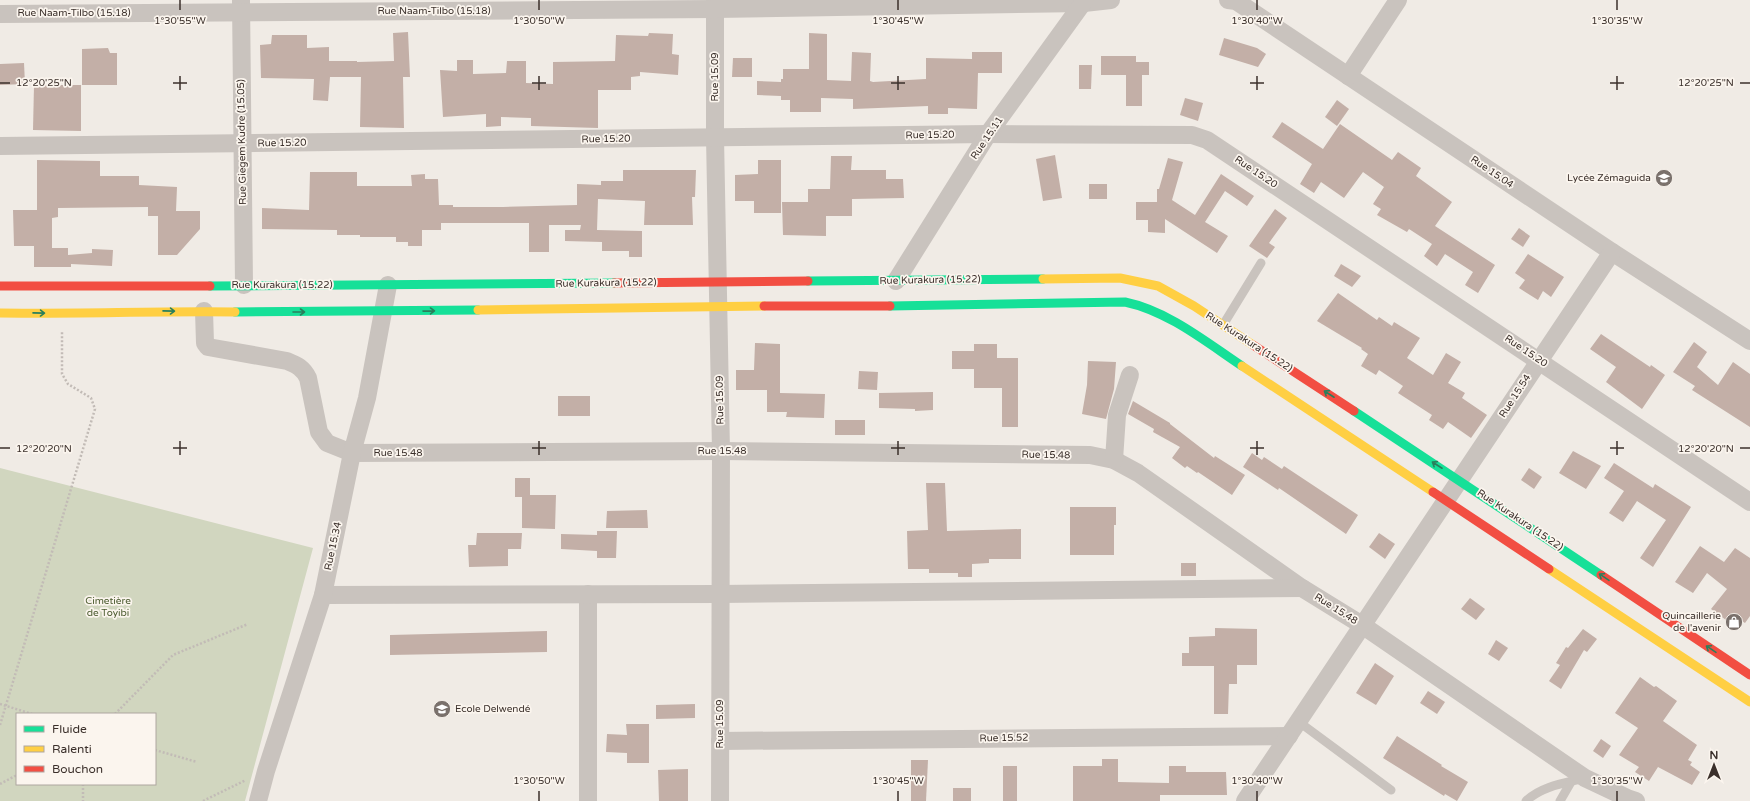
<svg xmlns="http://www.w3.org/2000/svg" width="1750" height="801" font-family="'Varela Round',sans-serif">
<rect width="100%" height="100%" fill="#f0ebe5"/>
<path fill="#d1d6bf" fill-rule="evenodd" d="M0 468 313 548 245 801H0ZM17 714H155V784H17Z"/>
<g fill="#c3afa7">
<path d="M408 32 410 77H403L404 128 360 127 361 77H330L328 101 313 100 314 79 261 78 260 45 271 44 272 35H307V48L329 47V61H357V62L394 61 393 33Z"/>
<path d="M649 33 673 34 672 54 679 55 678 75 640 72V76L631 77V90H598V128L531 126V118L501 117V126L486 127V114L443 117 440 70 457 71V60H473V74L506 73 507 61H526V83L553 84V62L615 61 616 35 648 36Z"/>
<path d="M809 33 827 34V80L851 81 852 52 871 53 870 81 873 82 926 79V58L972 59V52H1002V73H978L977 109 948 108V114H928V106L853 109V99L821 98V112H790V100H781V96L757 95V81L781 82V79H783V69H809Z"/>
<path d="M1224 38 1257 48 1266 54 1258 67 1219 55Z"/>
<path d="M108 48 110 53H117V85H82V49Z"/>
<path d="M1101 56H1136V62H1149V75H1142V106H1126V75H1101Z"/>
<path d="M733 58H752V77H732Z"/>
<path d="M24 63 25 84 0 85V64Z"/>
<path d="M1079 65H1092L1091 89H1079Z"/>
<path d="M34 85H81V131L33 130Z"/>
<path d="M1185 98 1203 103 1198 121 1180 115Z"/>
<path d="M1337 100 1349 109 1337 126 1325 117Z"/>
<path d="M1282 122 1323 149 1340 124 1392 160 1398 152 1421 168 1416 176 1452 202 1435 226 1495 265 1478 293 1465 285 1473 272 1445 254 1437 266 1424 256 1432 244 1409 229 1407 232 1377 215 1381 209 1373 204 1384 187 1363 172 1344 198 1321 182 1314 193 1300 184 1312 164 1272 137Z"/>
<path d="M1055 155 1062 198 1043 201 1036 159Z"/>
<path d="M831 156H852L851 170H886V179H903L904 198 852 199V216H826V236L783 235 782 202H808V189H830Z"/>
<path d="M1168 158 1183 162 1172 200 1195 215 1221 174 1254 196 1247 206 1225 191 1205 222 1228 236 1217 253 1165 219V233L1148 232V220H1136V202H1157V189H1159Z"/>
<path d="M37 160 100 161V176H139V185L177 187 176 211H200V229L177 255H158V216H148V207L58 208V217L52 218V248H68V255L92 253V249L113 250 112 266 71 264V267H34V246H14L13 210H37Z"/>
<path d="M758 160H781V213H754V201H735V175L758 174Z"/>
<path d="M623 170H696L695 197H692L693 225H644L645 201 598 199 597 230 642 231V257H629V251H602V242L565 241V230H580L581 225H549V252H529V223H441V230H422V246H408V242H396V237H360V235H337V230L262 229V208L309 210 310 172H357V186H412L411 175 425 174V179H438L439 205H453V207H503L577 205V184L601 185V181H623Z"/>
<rect x="1089" y="184" width="18" height="15"/>
<path d="M1275 209 1287 218 1269 243 1275 247 1267 258 1249 246Z"/>
<path d="M1519 228 1530 236 1523 247 1511 239Z"/>
<path d="M1528 254 1564 277 1551 297 1543 291 1538 300 1519 288 1525 280 1515 273Z"/>
<path d="M1341 264 1361 276 1352 287 1334 276Z"/>
<path d="M1338 293 1377 320 1379 317 1392 326 1394 322 1420 338 1407 358 1433 375 1446 353 1461 362 1448 383 1465 393 1462 398 1487 415 1471 438 1448 422 1443 429 1429 420 1432 415 1398 393 1403 386 1379 370 1376 375 1361 366 1368 354 1361 349 1362 348 1317 321Z"/>
<path d="M1601 334 1650 367 1651 365 1665 375 1642 409 1606 382 1616 367 1590 349Z"/>
<path d="M1694 342 1707 352 1697 367 1718 385 1733 362 1750 374V427L1692 390 1695 386 1673 372Z"/>
<path d="M755 343 780 344V393L825 394 824 418 786 417 787 412H767V390H736V370H754Z"/>
<path d="M974 344H997V358H1018V427H1002V388H974V369H952V351H974Z"/>
<path d="M1088 361 1116 362 1114 389 1106 419 1082 414 1087 385Z"/>
<path d="M859 371 878 372 877 390 858 389Z"/>
<path d="M933 392V410L915 411V409L879 408V393Z"/>
<rect x="558" y="396" width="32" height="20"/>
<path d="M1133 401 1170 423V424L1214 458 1215 456 1245 475 1232 495 1198 472 1197 473 1187 466 1185 468 1172 458 1180 447 1153 432 1154 429 1128 414Z"/>
<rect x="835" y="420" width="30" height="15"/>
<path d="M1573 451 1601 466 1586 489 1559 473Z"/>
<path d="M1252 453 1262 460 1264 457 1282 469 1284 466 1358 515 1346 534 1279 488 1278 490 1243 467Z"/>
<path d="M1614 463 1653 488 1655 484 1691 507 1653 567 1640 558 1666 520 1637 501 1623 522 1609 513 1624 491 1604 478Z"/>
<path d="M1529 468 1542 477 1534 489 1521 480Z"/>
<path d="M515 478H530V495H556L555 529 522 528V497H515Z"/>
<path d="M926 483H945L947 531 1021 529V559H989V563L972 564V577H958V573H929V569H908L907 531 928 530Z"/>
<path d="M1070 507H1116V525H1114V555H1070Z"/>
<path d="M647 510 648 528H606L607 511Z"/>
<path d="M597 531H617L616 558H597V551L561 549V534L597 535Z"/>
<path d="M477 533H522L521 549H508V566L469 567 468 545H476Z"/>
<path d="M1379 533 1395 544 1385 559 1369 547Z"/>
<path d="M1700 546 1724 562 1735 548 1750 558V616L1745 623 1731 614 1726 620 1711 609 1727 589 1707 573 1693 593 1675 582Z"/>
<rect x="1181" y="563" width="15" height="13"/>
<path d="M1470 598 1485 609 1476 620 1461 609Z"/>
<path d="M1215 628 1257 629V665H1237V684H1229L1228 714H1214V666H1182V653H1189V637L1215 636Z"/>
<path d="M1583 629 1597 639 1587 652 1584 650 1561 689 1549 681 1560 665 1556 663 1566 647 1568 648Z"/>
<path d="M547 631V652L390 655V635Z"/>
<path d="M1496 640 1508 648 1499 661 1488 654Z"/>
<path d="M1375 663 1394 676 1376 705 1356 693Z"/>
<path d="M1640 677 1654 687 1656 686 1677 701 1663 721 1697 745 1688 760 1692 762 1690 765 1700 772 1692 785 1658 767 1649 781 1635 772 1639 767 1619 755 1638 728 1615 713Z"/>
<path d="M1428 691 1445 702 1437 714 1420 703Z"/>
<path d="M695 704V718L656 719V705Z"/>
<path d="M626 724H649V763H627V753L606 752 607 734 627 735Z"/>
<path d="M1397 736 1442 765 1441 766 1468 782 1457 801 1445 794 1444 796 1383 758Z"/>
<path d="M1601 739 1611 746 1603 758 1593 751Z"/>
<path d="M1102 759H1118V782L1169 783V766H1186V772H1226L1227 795H1160V801H1073V766H1102Z"/>
<path d="M911 760H928L926 801H911Z"/>
<rect x="1003" y="766" width="14" height="35"/>
<path d="M688 769V801H659L658 770Z"/>
<rect x="953" y="788" width="18" height="13"/>
</g>
<g fill="none" stroke-linecap="round" stroke-linejoin="round">
<g stroke="#c2bbb6" stroke-width="2.5" stroke-dasharray="2 2" stroke-linecap="butt">
<path d="M0 704 32 714"/>
<path d="M115 714 173 655 248 624"/>
<path d="M0 725 95 409 91 398 68 384 62 374V332"/>
<path d="M155 750 197 762"/>
<path d="M0 784 17 775"/>
<path d="M83 784V801"/>
<path d="M203 801 246 780"/>
</g>
<g stroke="#c9c3be" stroke-width="9">
<path d="M1223 325 1261 263"/>
<path d="M1299 722 1391 790"/>
<path d="M1526 801C1542 786 1565 783 1585 778"/>
<path d="M1560 801 1571 782"/>
</g>
<g stroke="#c9c3be" stroke-width="18">
<path d="M715 0V137L721 451 720 801"/>
<path d="M1228 0 1236 1 1612 252 1750 341"/>
<path d="M241 1 244 285"/>
<path d="M0 14 715 9 1084 3 1111 0"/>
<path d="M1348 76 1398 0"/>
<path d="M0 146 988 134 1192 135 1207 140 1750 502"/>
<path d="M896 281 988 134 1085 0"/>
<path d="M204 311 205 343 208 347 287 361C297 365 303 368 308 378L319 432 327 443 352 453 721 451 1090 455 1114 460 1138 473 1302 588 1362 625 1585 778 1627 798 1636 801"/>
<path d="M1114 460 1117 415 1130 375"/>
<path d="M588 594V801"/>
<path d="M323 595 720 594 1302 588"/>
<path d="M720 741 1289 736"/>
<path d="M258 801 266 771 323 595 352 453 367 398 388 285"/>
<path d="M1245 801 1612 252"/>
</g>
<g stroke="#16e098" stroke-width="9">
<path d="M808 281 1043 279"/>
<path d="M210 286 614 283"/>
<path d="M890 306 1125 302C1168 311 1206 342 1242 366"/>
<path d="M235 312 478 310"/>
<path d="M1354 411 1601 575"/>
</g>
<g stroke="#ffcf43" stroke-width="9">
<path d="M1043 279 1120 278 1158 286 1194 306 1253 345"/>
<path d="M478 310 764 306"/>
<path d="M0 313C78 314 157 311 235 312"/>
<path d="M1242 366 1433 492"/>
<path d="M1549 569 1750 702"/>
</g>
<g stroke="#f24e42" stroke-width="9">
<path d="M614 283 808 281"/>
<path d="M0 286H210"/>
<path d="M764 306H890"/>
<path d="M1253 345 1354 411"/>
<path d="M1433 492 1549 569"/>
<path d="M1601 575 1750 675"/>
</g>
</g>
<defs><path id="oneway-shaft" d="M-6 0H5M1.5-3L5.5 0L1.5 3" fill="none" stroke-width="1.6" stroke-linecap="round" stroke-linejoin="round"/></defs>
<g stroke="#2a7f5c">
<use href="#oneway-shaft" transform="translate(169 311) rotate(1)"/>
<use href="#oneway-shaft" transform="translate(429 311) rotate(-1)"/>
<use href="#oneway-shaft" transform="translate(299 312)"/>
<use href="#oneway-shaft" transform="translate(39 313) rotate(1)"/>
<use href="#oneway-shaft" transform="translate(1329 394) rotate(-147)"/>
<use href="#oneway-shaft" transform="translate(1437 465) rotate(-147)"/>
<use href="#oneway-shaft" transform="translate(1604 577) rotate(-146)"/>
<use href="#oneway-shaft" transform="translate(1711 649) rotate(-146)"/>
</g>
<path fill="none" stroke="#3b302b" stroke-width="1.5" d="M180 0V10M539 0V10M898 0V10M1257 0V10M1617 0V10M180 76V90M539 76V90M898 76V90M1257 76V90M1617 76V90M0 83H10M173 83H187M532 83H546M891 83H905M1250 83H1264M1610 83H1624M1740 83H1750M180 441V455M539 441V455M898 441V455M1257 441V455M1617 441V455M0 448H10M173 448H187M532 448H546M891 448H905M1250 448H1264M1610 448H1624M1740 448H1750M539 791V801M898 791V801M1257 791V801M1617 791V801"/>
<defs>
<symbol id="school-disc" viewBox="-11 -11 22 22"><circle r="9.5" fill="#7a716c" stroke="#fbf5ee"/><path d="M0-5L7-2L0 1L-7-2ZM-4 1L0 2.5L4 1V4Q0 6-4 4Z" fill="#fff"/></symbol>
<symbol id="shop-disc" viewBox="-11 -11 22 22"><circle r="9.5" fill="#7a716c" stroke="#fbf5ee"/><path d="M-5-2.5h2.3a2.7 3.5 0 0 1 5.4 0H5L5.5 6h-11ZM-1.5-2.5h3a1.5 2.3 0 0 0-3 0Z" fill="#fff"/></symbol>
</defs>
<g fill-rule="evenodd">
<use href="#school-disc" x="1654" y="168" width="20" height="20"/>
<use href="#shop-disc" x="1724" y="612" width="20" height="20"/>
<use href="#school-disc" x="432" y="699" width="20" height="20"/>
</g>
<g text-anchor="middle" dominant-baseline="central" stroke-width="3.5" stroke-linejoin="round" paint-order="stroke">
<g font-size="10" fill="#3b302b" stroke="#fbf5ee">
<text x="434" y="11">Rue Naam-Tilbo (15.18)</text>
<text x="74" y="13">Rue Naam-Tilbo (15.18)</text>
<text transform="translate(715 77) rotate(-90)">Rue 15.09</text>
<text transform="translate(930 135) rotate(-1)">Rue 15.20</text>
<text transform="translate(987 138) rotate(-56)">Rue 15.11</text>
<text transform="translate(606 139) rotate(-1)">Rue 15.20</text>
<text transform="translate(242 142) rotate(-91)">Rue Giegem Kudre (15.05)</text>
<text transform="translate(282 143) rotate(-1)">Rue 15.20</text>
<text transform="translate(1256 172) rotate(34)">Rue 15.20</text>
<text transform="translate(1492 172) rotate(34)">Rue 15.04</text>
<text transform="translate(930 280) rotate(-1)">Rue Kurakura (15.22)</text>
<text transform="translate(606 283) rotate(-1)">Rue Kurakura (15.22)</text>
<text x="282" y="285">Rue Kurakura (15.22)</text>
<text transform="translate(1249 342) rotate(33)">Rue Kurakura (15.22)</text>
<text transform="translate(1526 351) rotate(34)">Rue 15.20</text>
<text transform="translate(1515 396) rotate(-57)">Rue 15.54</text>
<text transform="translate(720 400) rotate(-91)">Rue 15.09</text>
<text x="722" y="451">Rue 15.48</text>
<text x="398" y="453">Rue 15.48</text>
<text transform="translate(1046 455) rotate(1)">Rue 15.48</text>
<text transform="translate(1520 520) rotate(34)">Rue Kurakura (15.22)</text>
<text transform="translate(333 546) rotate(-78)">Rue 15.34</text>
<text transform="translate(1336 609) rotate(32)">Rue 15.48</text>
<text transform="translate(720 724) rotate(-90)">Rue 15.09</text>
<text transform="translate(1004 738) rotate(-1)">Rue 15.52</text>
</g>
<g font-size="10" fill="#3b302b" stroke="#fbf5ee" text-anchor="end">
<text x="1651" y="178">Lycée Zémaguida</text>
<text x="1721" y="616">Quincaillerie<tspan x="1721" dy="12">de l'avenir</tspan></text>
<text x="455" y="709" text-anchor="start">Ecole Delwendé</text>
</g>
<g font-size="10" fill="#4a5a2e" stroke="#fbf5ee">
<text x="108" y="601">Cimetière<tspan x="108" dy="12">de Toyibi</tspan></text>
</g>
</g>
<g font-size="10" text-anchor="middle" fill="#3b302b" stroke="#fbf5ee" stroke-width="3.5" stroke-linejoin="round" paint-order="stroke">
<text x="180" y="24">1°30'55"W</text>
<text x="539" y="24">1°30'50"W</text>
<text x="898" y="24">1°30'45"W</text>
<text x="1257" y="24">1°30'40"W</text>
<text x="1617" y="24">1°30'35"W</text>
<text x="44" y="86">12°20'25"N</text>
<text x="1706" y="86">12°20'25"N</text>
<text x="44" y="452">12°20'20"N</text>
<text x="1706" y="452">12°20'20"N</text>
<text x="539" y="784">1°30'50"W</text>
<text x="898" y="784">1°30'45"W</text>
<text x="1257" y="784">1°30'40"W</text>
<text x="1617" y="784">1°30'35"W</text>
</g>
<rect x="16" y="713" width="140" height="72" fill="#fbf5ee" stroke="#aea6a0"/>
<rect x="24" y="726" width="20" height="6" fill="#16e098" stroke="#aea6a0"/>
<text x="52" y="733" font-size="12" fill="#3b302b">Fluide</text>
<rect x="24" y="746" width="20" height="6" fill="#ffcf43" stroke="#aea6a0"/>
<text x="52" y="753" font-size="12" fill="#3b302b">Ralenti</text>
<rect x="24" y="766" width="20" height="6" fill="#f24e42" stroke="#aea6a0"/>
<text x="52" y="773" font-size="12" fill="#3b302b">Bouchon</text>
<g transform="translate(1714 765)" stroke="#fbf5ee" stroke-width="3" paint-order="stroke">
<path d="M0-3L7 15L0 10L-7 15Z" fill="#3b302b"/>
<text y="-6" font-size="11" font-weight="bold" text-anchor="middle" fill="#3b302b">N</text>
</g>
</svg>
